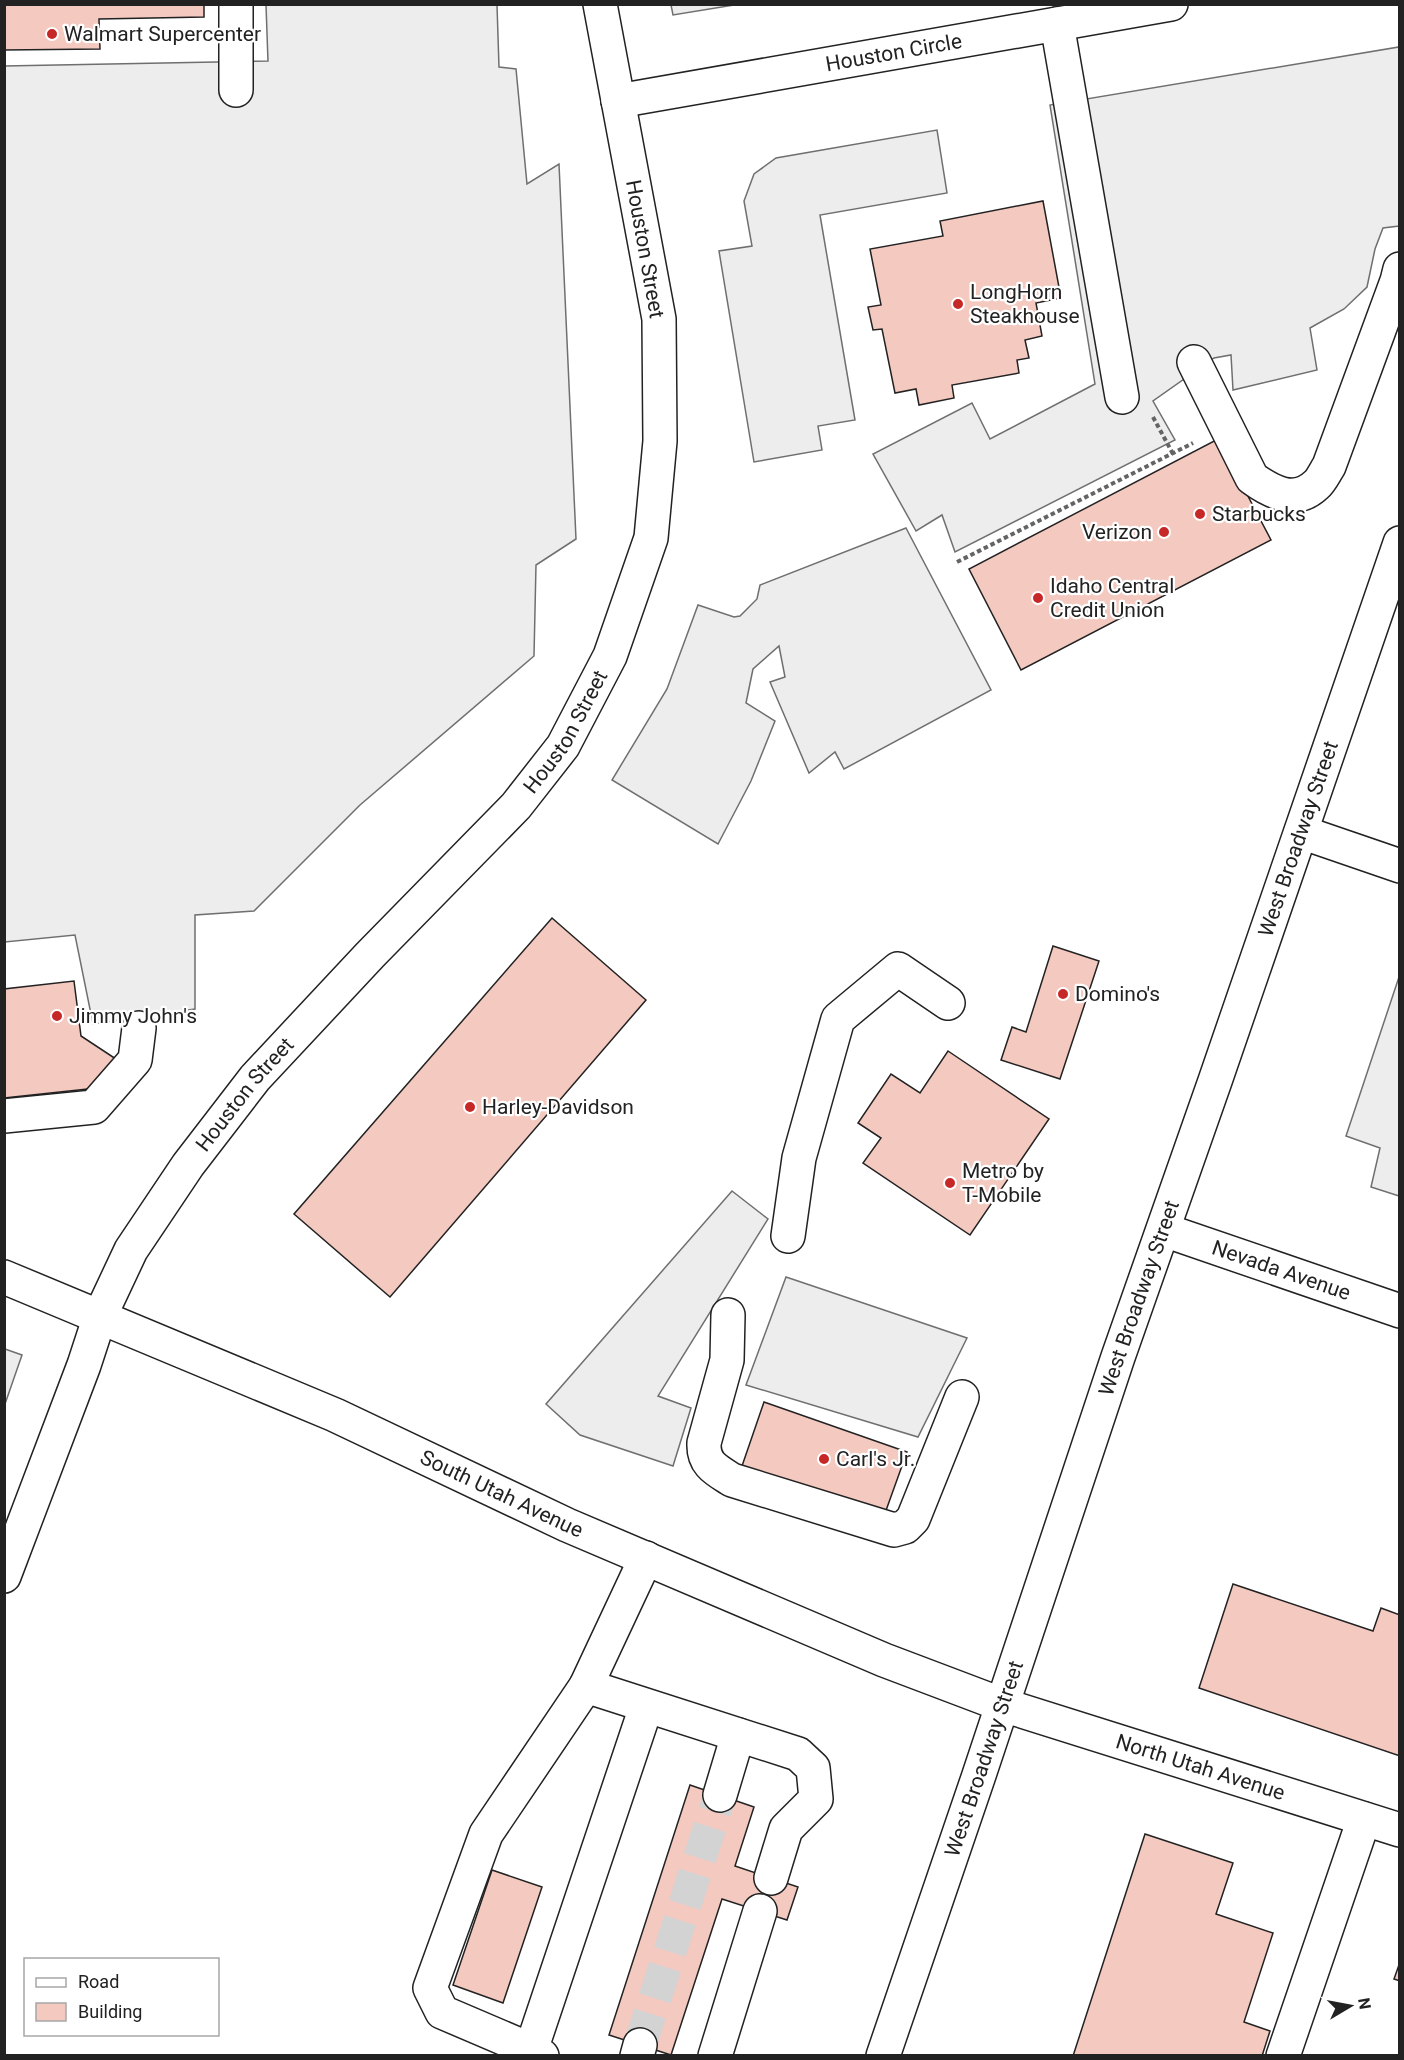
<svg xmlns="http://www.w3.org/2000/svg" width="1404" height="2060" font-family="Roboto,sans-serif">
<rect width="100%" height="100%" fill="#fff"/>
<g fill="#ededed" stroke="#6f6f6f" stroke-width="1.5">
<path d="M266 5H497L499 67 516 69 527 184 559 164 576 539 536 565 534 656 360 805 254 911 195 915V1009L93 1024 75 935 5 942 4 66 268 61Z"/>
<path d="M671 5V4L734 5 673 15Z"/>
<path d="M1399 47V226L1383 228 1375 249 1367 287 1344 309 1310 328 1317 370 1233 390 1231 355 1214 358 1153 401 1175 440 955 552 942 515 916 531 873 454 972 403 990 439 1095 384 1050 105Z"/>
<path d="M937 130 947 193 820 215 855 420 818 426 822 450 754 462 719 251 752 246 744 201 754 174 776 158Z"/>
<path d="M906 528 991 690 844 769 835 752 809 773 770 682 785 677 779 646 753 669 746 703 775 721 751 781 718 844 612 780 667 689 698 605 734 617 740 616 757 599 760 585Z"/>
<path d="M1399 977V1196L1371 1187 1380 1148 1346 1136Z"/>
<path d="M732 1191 768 1219 658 1396 691 1408 673 1466 580 1435 546 1404Z"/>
<path d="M786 1277 967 1338 918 1437 746 1385Z"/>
<path d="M5 1349 22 1355 5 1404 4 1349Z"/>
</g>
<g fill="#f3c9c0" stroke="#222" stroke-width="1.5">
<path d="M4 4H204V17L99 19 100 49 4 50Z"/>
<path d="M1043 201 1061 298 1036 303 1042 336 1025 340 1029 358 1017 360 1019 373 952 385 954 398 919 405 916 389 895 393 882 329 873 330 868 307 881 305 870 249 943 236 940 221Z"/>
<path d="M1218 439 1271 540 1021 670 969 569Z"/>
<path d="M552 918 646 1000 390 1297 294 1214Z"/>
<path d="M1053 946 1099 961 1060 1079 1001 1060 1012 1027 1026 1032Z"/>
<path d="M74 981 81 1036 116 1059 97 1088 4 1098V989Z"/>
<path d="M948 1051 1049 1119 970 1235 863 1163 881 1138 858 1123 891 1074 920 1093Z"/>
<path d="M764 1402 907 1452 884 1516 742 1466Z"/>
<path d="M1233 1584 1373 1631 1381 1608 1400 1615V1756L1199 1688Z"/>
<path d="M690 1785 754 1807 735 1866 798 1887 787 1920 722 1899 671 2055 609 2035Z"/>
<path d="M1145 1834 1233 1863 1216 1914 1273 1933 1244 2022 1270 2031 1262 2056H1073Z"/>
<path d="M492 1870 542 1887 503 2003 453 1985Z"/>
<path d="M1400 1962V1981L1394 1979Z"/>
</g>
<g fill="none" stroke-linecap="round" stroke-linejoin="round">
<path stroke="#d3d3d3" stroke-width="33" stroke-dasharray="33 16" stroke-linecap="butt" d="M640 2045 720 1795"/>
<defs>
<g id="minor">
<path d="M236 4V90"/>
<path d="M1057 24 1122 397"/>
<path id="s1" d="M618 101 1171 4"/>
<path d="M1194 362 1252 478C1271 492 1295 505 1316 485 1321 481 1325 472 1329 466L1397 281 1400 269"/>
<path d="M1301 832 1400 866"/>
<path d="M4 1116 94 1107 135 1060 139 1028"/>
<path id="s2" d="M1164 1230 1400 1311"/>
<path d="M788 1236 799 1158 838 1019 898 969 948 1003"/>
<path d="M728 1315 727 1360 704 1443C703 1464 716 1470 732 1480L894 1530 905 1527 913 1519 962 1397"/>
<path id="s3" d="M4 1576 84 1365 100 1316 131 1250 188 1165 255 1078 370 955 516 806 563 746 610 656 651 538 660 441 659 319 600 4"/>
<path d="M586 1686 798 1754 813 1768 816 1799 786 1829 771 1878"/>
<path id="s4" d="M1003 1705 1400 1830"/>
<path d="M720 1795 738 1735"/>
<path d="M531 2050 442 2012 430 1988 486 1834 586 1686 646 1558"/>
<path d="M542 2056 531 2050 646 1707"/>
<path d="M637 2056 640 2045"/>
<path d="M715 2056 760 1911"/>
<path d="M1283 2056 1364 1819"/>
</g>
<g id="major">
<path id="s5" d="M4 1277 335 1415 567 1525 884 1660 1003 1705"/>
<path id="s6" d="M883 2056 978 1778 1118 1357 1215 1081 1400 543"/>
</g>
</defs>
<use href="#minor" stroke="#222" stroke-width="36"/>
<use href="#major" stroke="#222" stroke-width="36"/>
<g stroke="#646464" stroke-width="4" stroke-dasharray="4.5 3" stroke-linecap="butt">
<path d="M1153 417 1173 454"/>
<path d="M957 562 1193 443"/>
</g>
<use href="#minor" stroke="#fff" stroke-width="33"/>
<use href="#major" stroke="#fff" stroke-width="33"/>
</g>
<g fill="#c62828" stroke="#fff" stroke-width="2">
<circle cx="52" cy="34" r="6"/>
<circle cx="958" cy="304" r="6"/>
<circle cx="1200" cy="514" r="6"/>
<circle cx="1164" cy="532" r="6"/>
<circle cx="1038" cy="598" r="6"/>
<circle cx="1063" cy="994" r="6"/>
<circle cx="57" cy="1016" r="6"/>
<circle cx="470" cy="1107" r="6"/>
<circle cx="950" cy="1183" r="6"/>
<circle cx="824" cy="1459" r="6"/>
</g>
<g text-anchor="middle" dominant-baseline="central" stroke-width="4.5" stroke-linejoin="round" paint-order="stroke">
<g font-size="21" fill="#222" stroke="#fff" text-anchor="start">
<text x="64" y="34">Walmart Supercenter</text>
<text x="970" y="292">LongHorn<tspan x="970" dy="24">Steakhouse</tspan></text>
<text x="1212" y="514">Starbucks</text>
<text x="1152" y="532" text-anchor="end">Verizon</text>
<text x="1050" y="586">Idaho Central<tspan x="1050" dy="24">Credit Union</tspan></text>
<text x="1075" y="994">Domino's</text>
<text x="69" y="1016">Jimmy John's</text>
<text x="482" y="1107">Harley-Davidson</text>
<text x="962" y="1171">Metro by<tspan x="962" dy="24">T-Mobile</tspan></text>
<text x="836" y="1459">Carl's Jr.</text>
</g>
<g font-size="21" fill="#222" stroke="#fff">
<text stroke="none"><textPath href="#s1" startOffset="280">Houston Circle</textPath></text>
<text transform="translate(645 249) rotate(80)">Houston Street</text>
<text stroke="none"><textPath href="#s3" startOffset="1029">Houston Street</textPath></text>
<text stroke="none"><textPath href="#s6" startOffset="1286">West Broadway Street</textPath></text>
<text stroke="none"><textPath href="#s3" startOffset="543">Houston Street</textPath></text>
<text stroke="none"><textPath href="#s2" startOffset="124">Nevada Avenue</textPath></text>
<text stroke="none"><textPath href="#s6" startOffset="800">West Broadway Street</textPath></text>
<text stroke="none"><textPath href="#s5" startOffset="543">South Utah Avenue</textPath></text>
<text stroke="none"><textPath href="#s6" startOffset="314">West Broadway Street</textPath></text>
<text stroke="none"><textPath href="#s4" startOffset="207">North Utah Avenue</textPath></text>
</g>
</g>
<rect width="1404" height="2060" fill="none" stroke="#222222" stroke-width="12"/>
<rect x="24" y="1958" width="195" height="78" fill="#ffffff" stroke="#a7a7a7" stroke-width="1.5"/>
<rect x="36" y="1978" width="30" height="9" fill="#ffffff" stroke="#a7a7a7" stroke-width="1.5"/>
<text x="78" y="1988" font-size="18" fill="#222222">Road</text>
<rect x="36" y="2003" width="30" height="18" fill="#f3c9c0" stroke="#a7a7a7" stroke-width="1.5"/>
<text x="78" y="2018" font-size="18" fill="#222222">Building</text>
<g transform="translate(1350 2006) rotate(80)" stroke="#ffffff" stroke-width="4.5" paint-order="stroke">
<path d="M0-4.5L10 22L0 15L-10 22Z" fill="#222222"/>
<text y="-9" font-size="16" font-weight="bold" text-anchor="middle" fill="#222222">N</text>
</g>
</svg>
